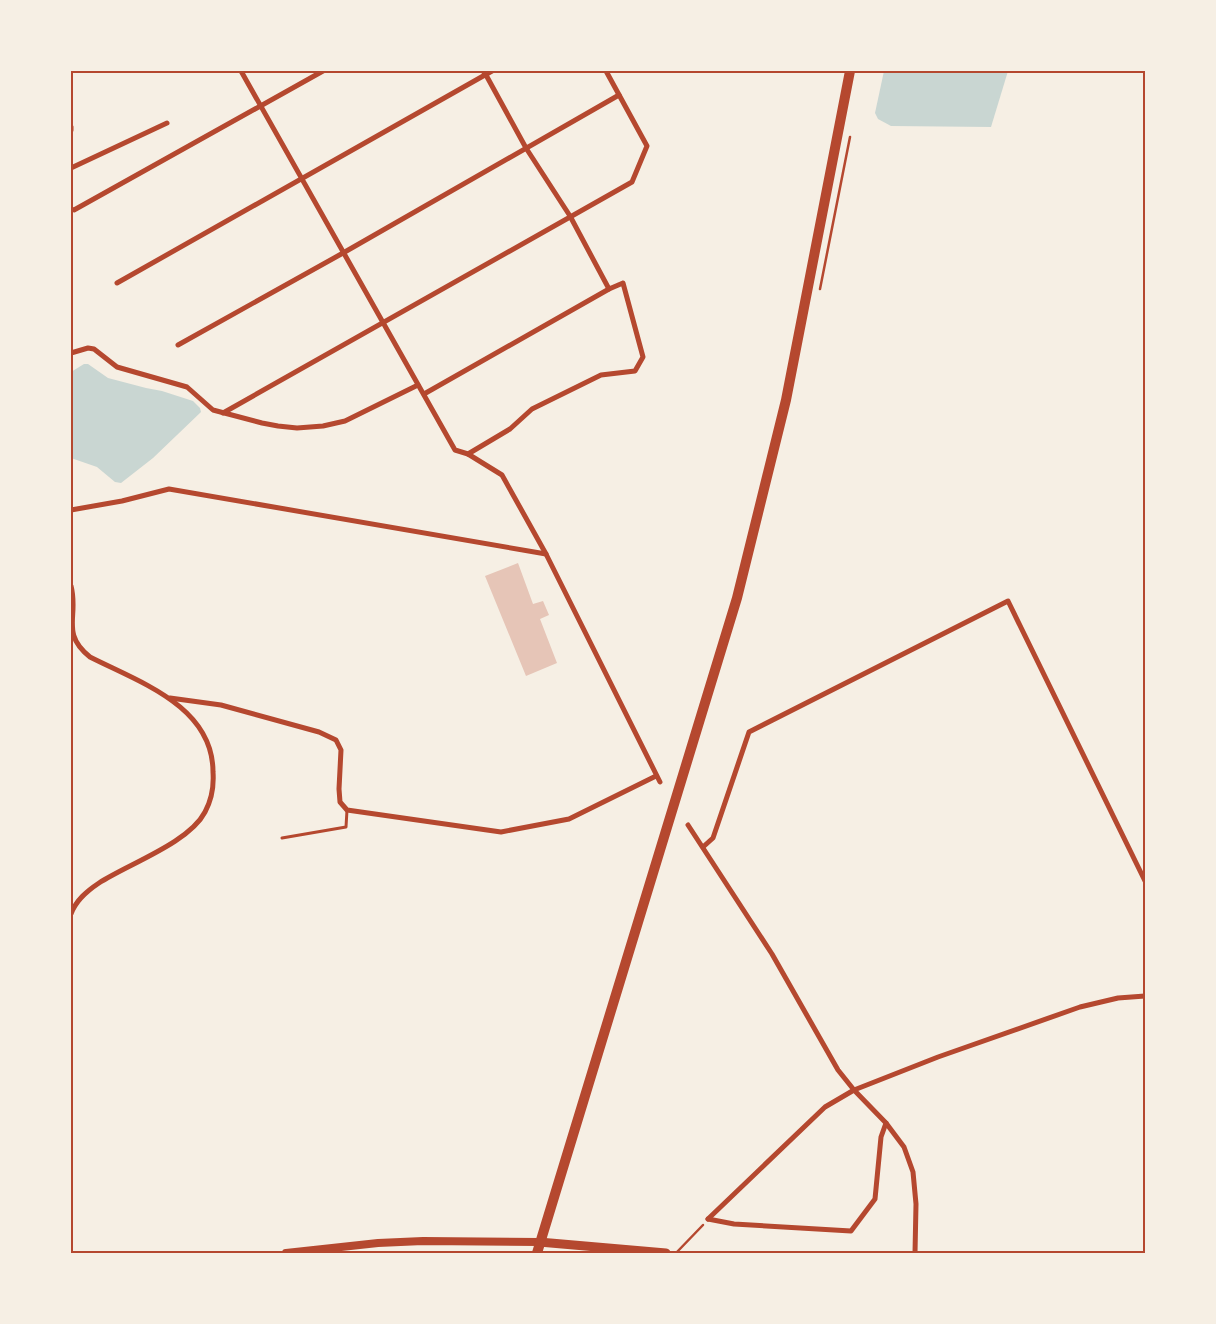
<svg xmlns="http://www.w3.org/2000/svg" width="1216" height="1324" font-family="Manrope,sans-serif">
<rect width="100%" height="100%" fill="#f6efe4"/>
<g fill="#c9d6d2">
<path d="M884 71H1008L991 127 891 126 878 119 875 113Z"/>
<path d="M84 364H88L108 378 146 388 162 391 193 401 200 408 201 412 153 458 121 483 115 482 97 467 71 458V372Z"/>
</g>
<path fill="#e6c5b7" d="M518 563 533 604 543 601 549 615 540 619 557 663 526 676 485 576Z"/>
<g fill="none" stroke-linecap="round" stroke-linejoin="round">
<g stroke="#b5482f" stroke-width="2.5">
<path d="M820 289 850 137"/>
<path d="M676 1253 703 1225"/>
</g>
<path stroke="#b5482f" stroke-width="3" d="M282 838 346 827 347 810"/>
<g stroke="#b5482f" stroke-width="5">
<path d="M241 71 455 450 468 454 502 475 546 554 660 782"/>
<path d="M71 127V130"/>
<path d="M71 168 167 123"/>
<path d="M71 209 74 210 323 71"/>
<path d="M117 283 492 71"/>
<path d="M178 345 343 253 619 95"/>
<path d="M71 353 88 348 94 349 117 367 187 387 213 410 262 423 278 426 297 428 323 426 345 421 418 385"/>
<path d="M424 394 609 289"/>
<path d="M223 413 632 182 647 146 606 71"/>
<path d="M468 454 510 429 532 409 601 375 635 371 643 357 623 283 609 289 570 216 526 148 486 75 483 71"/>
<path d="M71 510 122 501 169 489 546 554"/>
<path d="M71 586C79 616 60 633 90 657 139 682 213 706 213 772 214 786 212 799 205 812 189 843 128 864 99 883 87 891 76 900 71 914"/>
<path d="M170 698 221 705 319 732 336 740 341 750 339 789 340 802 347 810 501 832 569 819 656 776"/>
<path d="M688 825 772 954 838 1070 854 1090 886 1123 904 1147 913 1172 916 1204 915 1253"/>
<path d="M703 847 713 838 749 732 1008 601 1145 881"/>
<path d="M708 1219 825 1107 854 1090 938 1057 1080 1007 1118 998 1145 996"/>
<path d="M708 1219 734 1224 851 1231 875 1199 881 1137 886 1123"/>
</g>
<path stroke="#b5482f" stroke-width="8" d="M286 1253 378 1243 423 1241 539 1242"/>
<path stroke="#b5482f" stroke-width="9" d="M539 1242 666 1253"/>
<path stroke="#b5482f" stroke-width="10" d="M537 1253 737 598 786 400 850 71"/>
</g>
<rect width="1216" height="1324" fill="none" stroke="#f6efe4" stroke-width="145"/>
<rect x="72" y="72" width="1072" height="1180" fill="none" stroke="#b5482f" stroke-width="2"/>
</svg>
